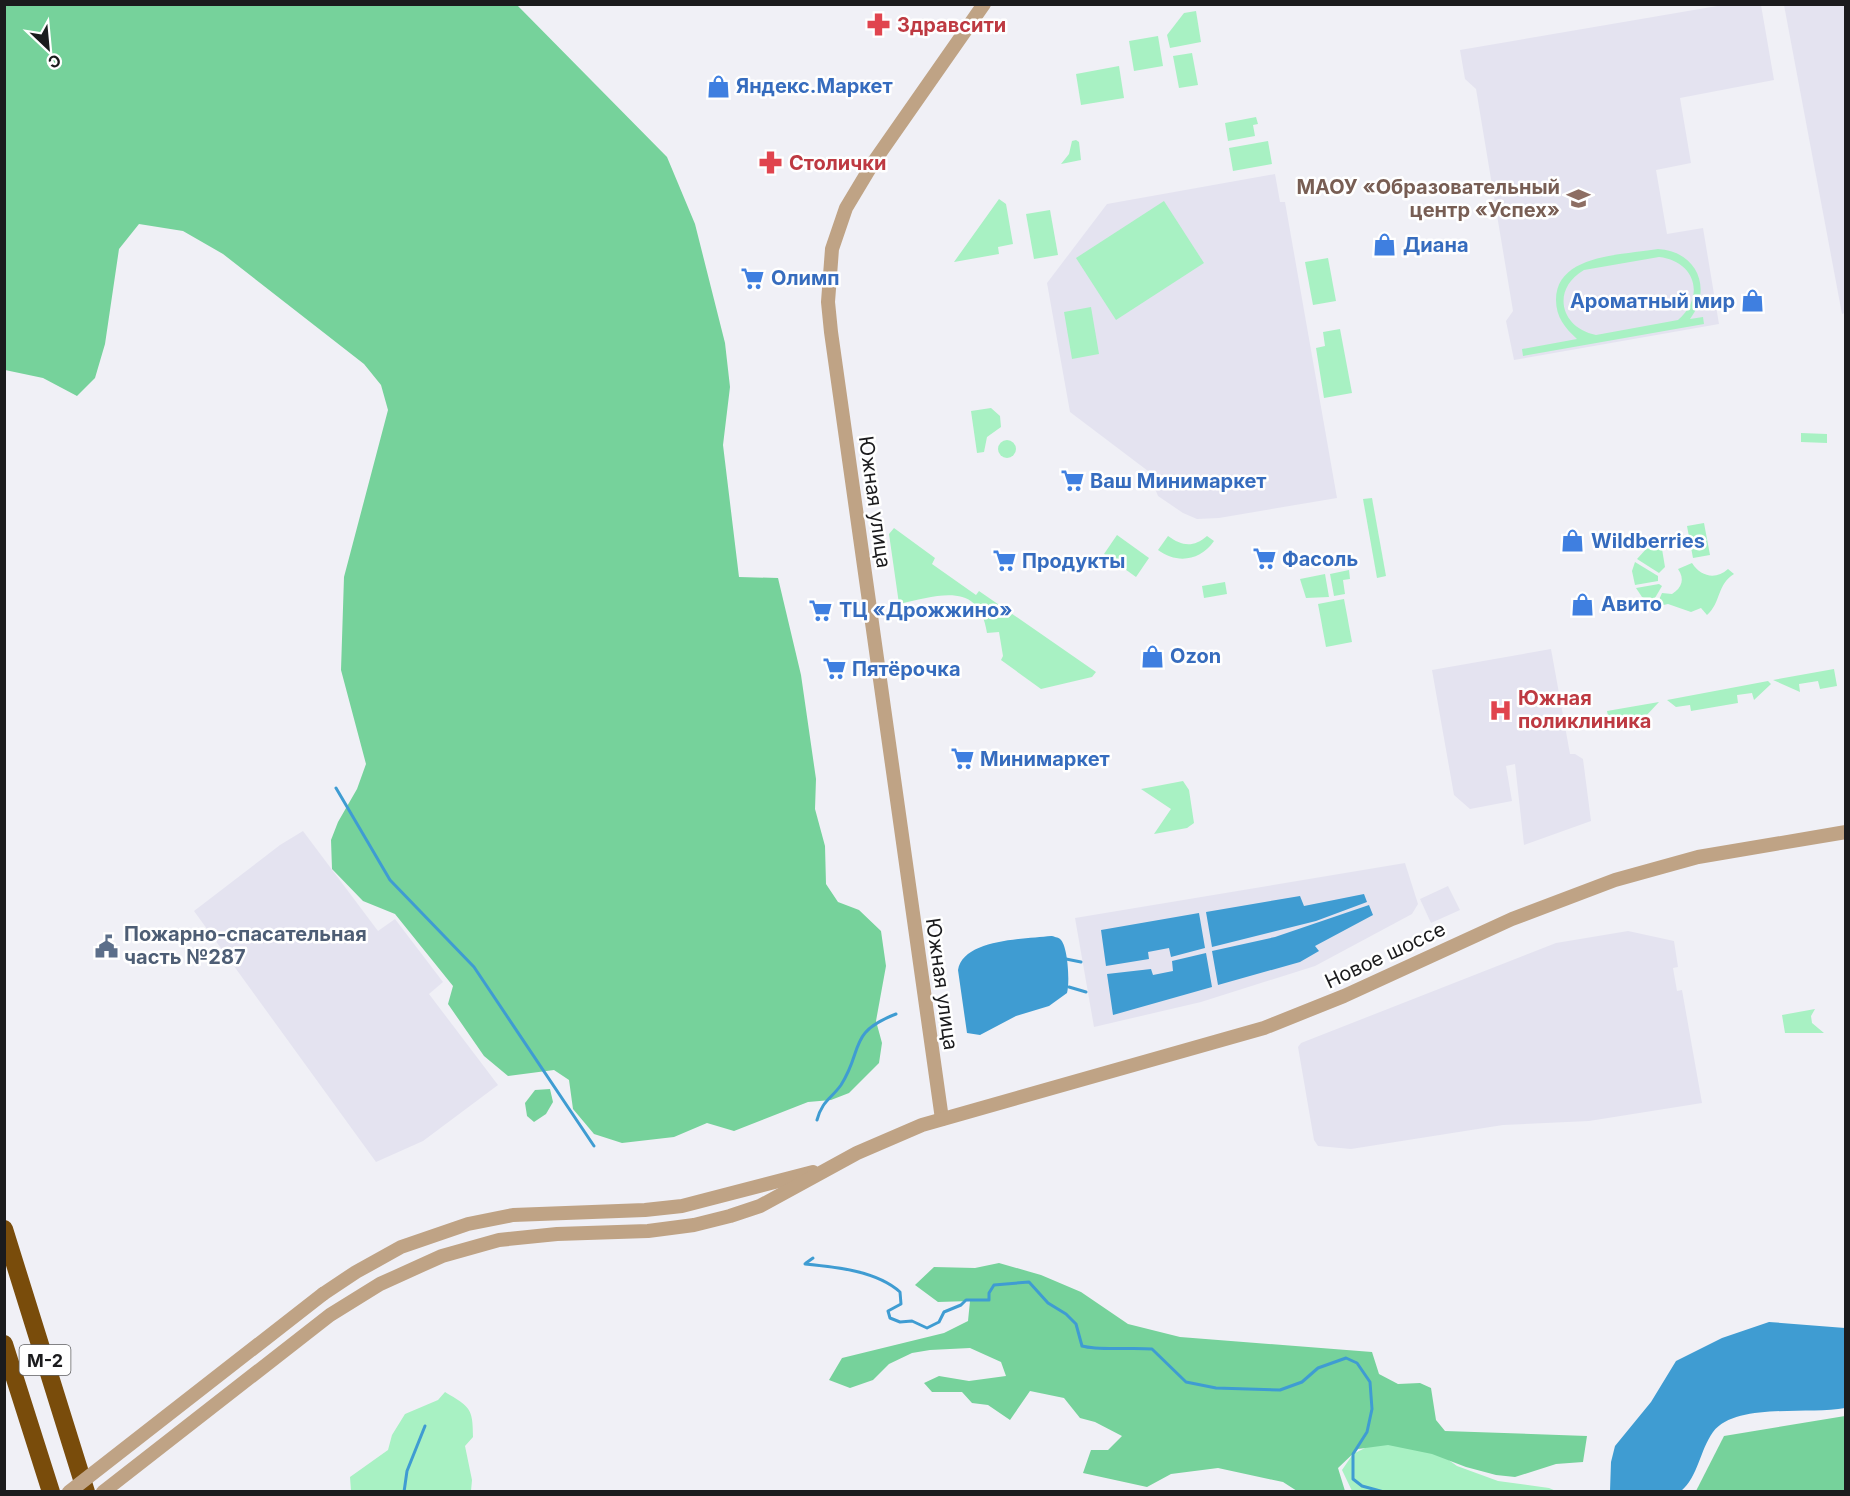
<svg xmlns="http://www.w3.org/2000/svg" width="1850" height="1496" font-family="Inter,sans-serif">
<rect width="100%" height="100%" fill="#f0f0f6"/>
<g fill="#e4e3f0">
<path d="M1723 5H1761L1774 80 1680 98 1691 163 1656 170 1667 234 1703 228 1719 324 1514 360 1506 321 1513 311 1476 89 1465 79 1460 50Z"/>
<path d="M1784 5H1845V313L1842 314Z"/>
<path d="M1275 174 1280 202H1285L1337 498 1219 518 1197 519 1183 513 1158 496 1148 471 1070 412 1047 283 1107 204Z"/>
<path d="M1551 649 1570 754H1575L1583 759 1591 821 1524 845 1515 764 1506 766 1512 801 1470 809 1454 795 1432 670Z"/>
<path d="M303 831 378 931 395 919 443 982 429 994 498 1085 423 1141 376 1162 194 911 280 845Z"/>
<path d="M1405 863 1418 904 1412 914 1315 966 1201 1002 1094 1027 1075 918Z"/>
<path d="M1448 886 1460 910 1431 923 1420 899Z"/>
<path d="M1628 931 1674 941 1678 967 1673 968 1677 991 1682 990 1702 1103 1589 1121 1503 1125 1351 1149 1318 1146 1314 1140 1298 1047 1301 1043 1556 943Z"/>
</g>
<g fill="#a8f1c3" fill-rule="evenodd">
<path d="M1196 11 1201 42 1170 48 1167 35 1184 13Z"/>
<path d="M1158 36 1163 66 1134 71 1129 41Z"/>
<path d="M1192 53 1198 85 1179 88 1173 56Z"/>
<path d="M1119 66 1124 98 1081 105 1076 74Z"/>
<path d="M1256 117 1258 124 1253 125 1255 136 1228 141 1225 123Z"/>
<path d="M1076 140 1079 142 1081 160 1061 164 1069 154 1072 141Z"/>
<path d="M1268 141 1272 164 1233 171 1229 148Z"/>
<path d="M999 199 1006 204 1013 244 998 247 999 254 954 262Z"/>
<path d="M1164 201 1204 263 1116 320 1076 258Z"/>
<path d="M1050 210 1058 255 1034 259 1026 214Z"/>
<path d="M1658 249C1697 251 1713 289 1690 319L1703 317 1704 324 1523 356 1522 349 1577 339C1565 328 1556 317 1556 300 1556 253 1626 255 1658 249ZM1659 257C1695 261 1706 296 1678 320L1596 335C1560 328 1551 289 1584 270Z"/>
<path d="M1328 258 1336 301 1313 305 1305 262Z"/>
<path d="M1091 307 1099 354 1072 359 1064 312Z"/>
<path d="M1340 329 1352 393 1324 398 1316 348 1325 346 1323 332Z"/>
<path d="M991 408 1000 416 1001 427 987 437 984 452 977 453 971 411Z"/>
<path d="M1801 433 1827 434V443L1801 442Z"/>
<circle cx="1007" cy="449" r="9"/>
<path d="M1372 498 1386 576 1377 578 1363 499Z"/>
<path d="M1704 523 1710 555 1693 558 1687 526Z"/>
<path d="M894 528 935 558 932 564 976 595 979 591 1096 672 1092 677 1041 689 1001 660 1003 656 999 632 987 633C979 580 938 596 899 604L889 534Z"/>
<path d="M1117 535 1149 558 1136 577 1104 554Z"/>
<path d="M1168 536C1182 546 1193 548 1207 536L1214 541C1200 561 1177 564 1158 550Z"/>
<path d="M1661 543 1665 567 1659 573 1637 559 1647 548Z"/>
<path d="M1635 562 1658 576V581L1635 585 1632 571Z"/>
<path d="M1692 563C1701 577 1716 580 1728 569L1734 574C1717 584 1721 603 1707 615L1701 608 1691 612 1668 604 1659 606 1658 602 1662 593 1672 594C1682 588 1685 579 1678 569Z"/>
<path d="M1349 570 1350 579 1343 580 1345 594 1334 596 1330 574Z"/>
<path d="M1325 574 1329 597 1306 598 1300 579Z"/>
<path d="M1225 582 1227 594 1204 598 1202 586Z"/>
<path d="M1659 584 1662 586 1652 603 1642 597 1636 588Z"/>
<path d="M1344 599 1352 642 1326 647 1318 604Z"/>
<path d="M1834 669 1837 686 1820 689 1818 681 1799 684 1800 692 1773 680Z"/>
<path d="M1768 681 1771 684 1754 700 1752 693 1737 695 1738 703 1691 711 1690 705 1676 707 1667 700Z"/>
<path d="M1659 702 1644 718 1610 725 1607 711Z"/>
<path d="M1183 781 1189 790 1194 823 1187 828 1154 834 1171 809 1141 789Z"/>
<path d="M1815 1009 1811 1016 1812 1023 1824 1033H1785L1782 1015Z"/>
<path d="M445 1392C470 1407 473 1408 473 1437L465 1446 472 1480 471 1491H351L350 1477 388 1450 392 1435 405 1414 438 1400Z"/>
<path d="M1381 1440 1429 1446 1457 1466 1498 1481 1549 1488 1556 1491H1352L1342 1470 1353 1454Z"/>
</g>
<g fill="#76d29b">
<path d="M5 4 517 5 667 157 695 224 725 343 730 387 723 445 739 577 778 578 801 675 816 779 815 809 825 846 826 884 838 902 859 910 881 931 886 966 876 1021 882 1043 879 1063 849 1093 831 1100 808 1102 734 1131 707 1123 674 1137 622 1143 594 1134 573 1109 569 1080 554 1070 508 1076 484 1056 448 1004 453 986 395 914 363 901 332 869 331 840 338 822 357 789 366 764 341 670 344 577 388 410 381 385 364 364 223 254 183 231 139 224 119 249 105 344 95 378 77 396 43 378 5 370Z"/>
<path d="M550 1089 553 1102 546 1114 534 1122 527 1116 525 1103 535 1090Z"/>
<path d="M999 1263 1041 1275 1081 1292 1128 1324 1180 1337 1372 1352 1379 1374 1398 1384 1420 1383 1431 1388 1436 1420 1445 1431 1587 1436 1583 1462 1556 1464 1515 1477 1496 1475 1466 1467 1432 1454 1388 1445 1358 1449 1338 1468 1345 1491H1297L1283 1482 1218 1468 1171 1474 1147 1487 1083 1473 1091 1450H1108L1122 1436 1095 1422 1080 1418 1064 1398 1030 1391 1010 1420 988 1405 972 1403 962 1392H932L924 1383 939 1376 969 1381 1006 1376 1001 1362 970 1348 930 1350 912 1353 889 1364 873 1380 850 1388 829 1380 842 1358 944 1333 968 1321 970 1301 938 1302 915 1285 934 1267 975 1268Z"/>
<path d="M1845 1416V1491H1696L1724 1436Z"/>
</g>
<g fill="#3f9cd2">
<path d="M1364 894 1367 902 1316 921 1212 947 1206 912 1300 896 1304 906Z"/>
<path d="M1369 905 1373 915 1315 946 1319 951 1300 962 1218 985 1212 951 1275 937Z"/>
<path d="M1199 913 1205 948 1171 957 1169 948 1148 952 1149 959 1106 966 1101 930Z"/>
<path d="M1051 936C1053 936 1059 938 1060 939 1068 945 1070 983 1067 993L1049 1006 1016 1016 980 1035 967 1033 958 970C963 939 1025 939 1051 936Z"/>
<path d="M1206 953 1212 987 1113 1015 1107 974 1151 969 1153 975 1173 971 1172 961Z"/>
<path d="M1769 1322 1845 1328V1408C1809 1415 1736 1402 1713 1432 1700 1450 1698 1477 1681 1491H1610L1611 1462 1615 1446 1651 1402 1676 1361 1722 1338Z"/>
</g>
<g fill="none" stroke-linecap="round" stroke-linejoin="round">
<g stroke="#3f9cd2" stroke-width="3">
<path d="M336 788 390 880 474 967 594 1146"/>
<path d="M1066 959 1081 962"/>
<path d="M1069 987 1086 992"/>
<path d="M817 1120C822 1101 831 1099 841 1085 864 1049 847 1033 896 1014"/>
<path d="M806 1263 813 1258"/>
<path d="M805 1264C836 1267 877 1271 900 1292L901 1304 888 1311 890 1318 900 1322 912 1321 927 1328 939 1322 944 1312 961 1305 966 1300H989V1293L994 1285 1029 1282 1048 1303 1066 1314 1076 1324 1082 1346C1100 1351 1131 1347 1152 1349L1186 1382 1216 1388 1280 1390 1302 1382 1318 1368 1346 1358 1357 1363 1370 1382 1372 1409 1367 1432 1353 1454V1479L1362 1486 1384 1492"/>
<path d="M404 1492 407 1471 425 1426"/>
<path d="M1492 1492H1505"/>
</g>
<g stroke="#bfa385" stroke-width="14">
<path d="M942 1119 831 332 828 302 832 249 846 208 873 163 984 4"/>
<path d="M323 1294 356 1272 401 1247 468 1224 513 1215 645 1210 682 1206 813 1172"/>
<path d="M103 1492 330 1315 380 1284 442 1256 499 1240 557 1234 648 1231 694 1225 730 1216 760 1206 857 1153 922 1125 1264 1028 1344 996 1512 919 1615 880 1698 857 1846 832"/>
</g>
<g stroke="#794c0b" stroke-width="18">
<path d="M4 1229 86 1492"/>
<path d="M4 1344 51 1492"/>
</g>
<path stroke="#bfa385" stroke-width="14" d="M69 1492 323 1294"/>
</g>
<defs>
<symbol id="pharmacy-bare" viewBox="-9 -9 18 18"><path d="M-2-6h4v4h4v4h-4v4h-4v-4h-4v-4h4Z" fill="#e0444e" stroke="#fff" stroke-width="2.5" paint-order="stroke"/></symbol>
<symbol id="shop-bare" viewBox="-9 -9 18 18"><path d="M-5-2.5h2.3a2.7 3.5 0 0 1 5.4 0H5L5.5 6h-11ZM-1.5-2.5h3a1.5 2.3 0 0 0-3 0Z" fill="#3f7fe0" stroke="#fff" stroke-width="2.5" paint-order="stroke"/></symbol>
<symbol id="school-bare" viewBox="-9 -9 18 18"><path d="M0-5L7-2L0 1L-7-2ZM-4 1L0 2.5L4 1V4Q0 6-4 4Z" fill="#8d6e63" stroke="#fff" stroke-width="2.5" paint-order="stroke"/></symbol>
<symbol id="supermarket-bare" viewBox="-9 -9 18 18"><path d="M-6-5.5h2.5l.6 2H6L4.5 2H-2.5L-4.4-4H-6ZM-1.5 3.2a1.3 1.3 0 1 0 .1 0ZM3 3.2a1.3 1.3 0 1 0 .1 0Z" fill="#3f7fe0" stroke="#fff" stroke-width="2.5" paint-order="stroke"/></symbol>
<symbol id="hospital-bare" viewBox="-9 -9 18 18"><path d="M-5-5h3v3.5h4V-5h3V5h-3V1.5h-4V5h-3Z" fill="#e0444e" stroke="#fff" stroke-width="2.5" paint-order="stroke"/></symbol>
<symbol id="civic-bare" viewBox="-9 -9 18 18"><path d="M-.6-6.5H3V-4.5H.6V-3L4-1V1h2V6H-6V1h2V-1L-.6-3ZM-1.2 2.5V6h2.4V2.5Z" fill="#5c6f8a" stroke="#fff" stroke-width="2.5" paint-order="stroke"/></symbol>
</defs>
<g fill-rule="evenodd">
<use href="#pharmacy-bare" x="862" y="8" width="33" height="33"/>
<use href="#shop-bare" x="702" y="70" width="33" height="33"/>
<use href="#pharmacy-bare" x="754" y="146" width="33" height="33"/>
<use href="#school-bare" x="1562" y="182" width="33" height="33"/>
<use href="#shop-bare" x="1368" y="228" width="33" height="33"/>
<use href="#supermarket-bare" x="736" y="262" width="33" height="33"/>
<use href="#shop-bare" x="1736" y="284" width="33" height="33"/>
<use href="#supermarket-bare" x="1056" y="464" width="33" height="33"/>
<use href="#shop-bare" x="1556" y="524" width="33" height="33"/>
<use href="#supermarket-bare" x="1248" y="542" width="33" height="33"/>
<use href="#supermarket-bare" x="988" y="544" width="33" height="33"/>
<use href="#shop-bare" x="1566" y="588" width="33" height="33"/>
<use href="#supermarket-bare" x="804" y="594" width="33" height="33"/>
<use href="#shop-bare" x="1136" y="640" width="33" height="33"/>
<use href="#supermarket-bare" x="818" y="652" width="33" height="33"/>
<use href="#hospital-bare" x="1484" y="694" width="33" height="33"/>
<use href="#supermarket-bare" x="946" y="742" width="33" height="33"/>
<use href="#civic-bare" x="90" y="930" width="33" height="33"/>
</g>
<g text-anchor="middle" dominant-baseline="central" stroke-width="5" stroke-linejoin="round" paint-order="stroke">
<rect fill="#fff" stroke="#5f5f61" stroke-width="1.5" x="19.5" y="1345" width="51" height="30" rx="4.5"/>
<g font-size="18" font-weight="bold" fill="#1b1b1d">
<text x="45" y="1360">М-2</text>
</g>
<g font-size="20" font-weight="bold" fill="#be3a42" stroke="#fff" text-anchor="start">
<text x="897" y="25">Здравсити</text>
<text x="789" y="163">Столички</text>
<text x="1518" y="698">Южная<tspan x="1518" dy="23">поликлиника</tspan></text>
</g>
<g font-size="20" font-weight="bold" fill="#366cbe" stroke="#fff" text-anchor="start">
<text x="736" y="86">Яндекс.Маркет</text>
<text x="1403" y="245">Диана</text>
<text x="771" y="278">Олимп</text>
<text x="1735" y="301" text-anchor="end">Ароматный мир</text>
<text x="1090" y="481">Ваш Минимаркет</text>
<text x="1591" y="541">Wildberries</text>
<text x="1282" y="559">Фасоль</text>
<text x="1022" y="561">Продукты</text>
<text x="1601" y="604">Авито</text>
<text x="839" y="610">ТЦ «Дрожжино»</text>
<text x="1170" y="656">Ozon</text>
<text x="852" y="669">Пятёрочка</text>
<text x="980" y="759">Минимаркет</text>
</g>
<g font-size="20" font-weight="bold" fill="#785e54" stroke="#fff" text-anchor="end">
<text x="1560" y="187">МАОУ «Образовательный<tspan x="1560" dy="23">центр «Успех»</tspan></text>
</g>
<g font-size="20" fill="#1b1b1d" stroke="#fff">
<text transform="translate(875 502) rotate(82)">Южная улица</text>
<text transform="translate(1385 955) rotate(-25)">Новое шоссе</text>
<text transform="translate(942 984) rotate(82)">Южная улица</text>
</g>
<g font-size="20" font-weight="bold" fill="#4e5e75" stroke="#fff" text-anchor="start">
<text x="124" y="934">Пожарно-спасательная<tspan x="124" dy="23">часть №287</tspan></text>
</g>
</g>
<rect width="1850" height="1496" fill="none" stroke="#1b1b1d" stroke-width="12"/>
<g transform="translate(48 48) rotate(154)" stroke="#ffffff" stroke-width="4.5" paint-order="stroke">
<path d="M0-4.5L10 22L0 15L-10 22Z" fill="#1b1b1d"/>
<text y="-9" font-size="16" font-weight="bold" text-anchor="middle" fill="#1b1b1d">С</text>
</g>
</svg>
